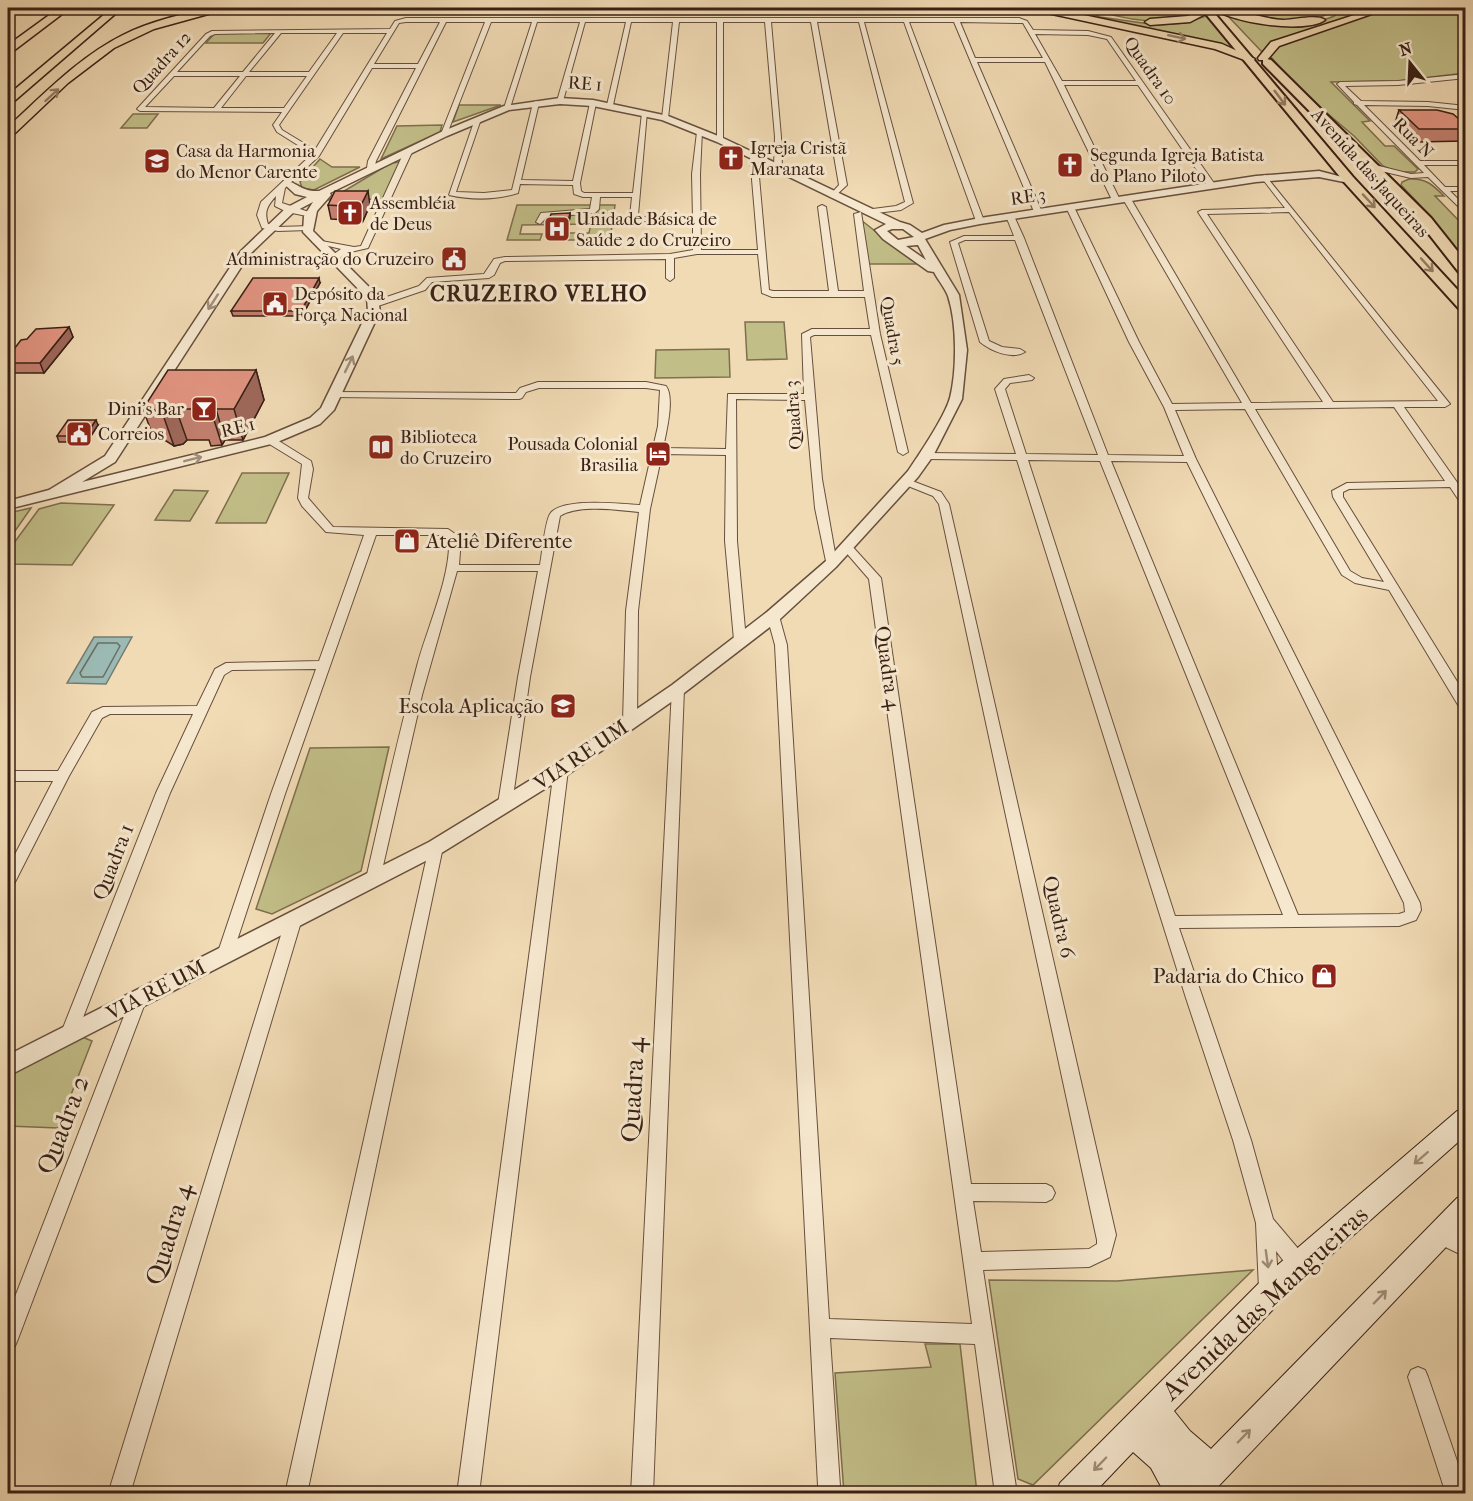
<svg xmlns="http://www.w3.org/2000/svg" width="1473" height="1501" font-family="'IM FELL French Canon',serif">
<rect width="100%" height="100%" fill="#f1dbb5"/>
<filter id="stains"><feTurbulence type="fractalNoise" baseFrequency=".00333" numOctaves="4"/><feColorMatrix values="0 0 0 0 .2 0 0 0 0 .09 0 0 0 0 .02 0 0 0 .5 -.17"/></filter>
<radialGradient id="worn" r=".72"><stop offset=".6" stop-color="#630" stop-opacity="0"/><stop offset="1" stop-color="#630" stop-opacity=".3"/></radialGradient>
<g fill="#c2be88" stroke="#7e6f4e" stroke-width="1.5">
<path d="M1043 8H1082L1100 17 1157 25 1185 23 1206 16 1238 51 1212 43Z"/>
<path d="M1094 8H1196L1197 9C1186 31 1112 19 1094 8Z"/>
<path d="M1223 8H1328L1330 11 1328 14C1298 28 1253 20 1223 8Z"/>
<path d="M1337 8H1378L1273 43 1262 52 1225 13C1250 20 1314 28 1336 15Z"/>
<path d="M1390 8H1465V73L1398 81 1331 82 1370 121 1362 122 1385 146H1394L1418 169 1415 172H1397L1383 166 1354 136 1301 91 1270 56 1274 48 1284 43Z"/>
<path d="M215 33H271L263 43H206Z"/>
<path d="M459 105H501L453 122Z"/>
<path d="M133 114H158L147 128H121Z"/>
<path d="M442 125 440 132 381 159 397 126Z"/>
<path d="M320 159 332 167H360L314 190 302 188 300 182Z"/>
<path d="M400 162 384 199 329 200 391 163Z"/>
<path d="M1409 179C1426 178 1433 185 1444 196H1435L1465 227V266L1433 219 1401 185 1402 182Z"/>
<path d="M517 205H615L610 240H558L559 233H589L591 224 522 225 520 234H542L540 240H507Z"/>
<path d="M861 220 917 264H868Z"/>
<path d="M745 322H784L787 359 747 360Z"/>
<path d="M729 349 730 377 655 378 656 350Z"/>
<path d="M242 473H289L266 523H216Z"/>
<path d="M174 490 208 491 190 521 155 520Z"/>
<path d="M61 503 114 505 72 565 8 564V551L39 509Z"/>
<path d="M31 508 8 541V513Z"/>
<path d="M389 747 361 871 272 914 256 909 310 748Z"/>
<path d="M80 1036 92 1041 58 1128 8 1126V1074Z"/>
<path d="M1253 1270 1033 1485 1018 1479 989 1280 1117 1281Z"/>
<path d="M925 1344H960L977 1493H844L835 1373 931 1367Z"/>
</g>
<path fill="#9bbab3" stroke="#747c74" stroke-width="1.5" d="M94 637H132L106 684 67 683Z"/>
<g fill="none" stroke-linecap="round" stroke-linejoin="round">
<path stroke="#6a6d64" stroke-width="1.5" d="M98 643H117L120 646 103 677H82L80 673Z"/>
<defs>
<g id="minor">
<path d="M406 18H1019L1027 21 1033 30 1088 31 1111 37 1216 186 1209 188 1138 85H1064L1120 200 1113 202 1045 62H977L1042 212 1035 214 954 22H909L984 221 980 223 976 221 904 22H864L913 203 901 210 868 214H865V210L896 206 905 202 859 22H817L847 185 833 198 829 196 839 185 811 22H771L781 137 782 167 778 169 774 167 775 137 765 22H723V140L720 142 717 140V22H679L668 118 665 120 662 118 673 22H631L613 105 610 107 607 105 626 22H585L563 101 560 103 557 101 580 22H537L510 108 507 110 504 108 532 22H491L447 134 444 136 441 134 485 22H446L376 161 374 170 367 168 368 161 416 68H372L319 156 285 188 282 203 312 213V217L287 212 275 206 276 196C267 206 264 212 268 224L278 227 311 226 312 228 308 230 278 231 262 228 257 215 261 202 312 154 277 132 273 125 282 112 140 111 137 109 206 34 212 31 390 29 395 21ZM406 22H440L418 64H374L399 23ZM960 22 1023 23 1043 58H975ZM275 33 243 72H177L210 36 215 34ZM281 33H337L309 72H249ZM343 33H387L315 150 282 130 279 125ZM1035 34 1088 35 1107 39 1136 81H1062ZM174 76H240L214 108 145 107ZM246 76H307L284 108H221Z"/>
<path d="M1466 74V78L1398 85 1345 86 1361 101 1428 102 1466 106V110L1428 106 1364 105 1420 161H1466V165H1424L1445 187H1466V191H1450L1466 207V214L1428 177 1411 178 1368 168V164H1371L1411 174 1424 173 1357 105 1354 104V102L1337 84 1340 82 1398 81Z"/>
<path d="M536 101 539 103 521 180 573 181 590 103 593 101 596 103 580 183 581 191 584 193H633L642 113 647 112 638 215 641 217 693 218 692 174 697 132 702 131 700 174 701 250H758L750 156 757 154 769 290 773 291H829L818 207 822 205 826 207 838 291H864L854 214 861 212 880 334 908 452 903 455 898 452 871 335H814L810 337 822 479 837 564 831 567 827 566 815 508 805 400 736 399 737 541 746 640 740 644 734 640 725 541 726 455 662 454 650 509 638 611 637 722 630 726 623 722 626 611 639 512C618 510 578 504 560 516L530 677 512 804 510 808H500L498 804 518 677 538 571H457L422 695 380 879 378 883H368L366 879C382 808 398 737 417 666 427 628 451 577 449 539L445 535H376L285 794 231 959 225 961 219 959 217 955 271 794 316 669 232 670 224 675 170 793 77 1033 75 1038 69 1040 63 1038 61 1033 156 793 193 714H110L102 718 69 776 13 886 8 888V868L53 781H8V771H58L92 712 103 707 197 706 215 669 226 663 319 661 364 535 326 532 302 506 298 498 302 464 266 442V438H274L311 461 313 469 308 498 333 527 448 529 461 538 459 565H540C542 554 545 522 550 514 560 497 622 504 640 505L658 426 660 390 646 388H539L526 392 522 398 519 399 334 397 331 396V392L516 393 520 388 538 382H646L666 386C675 398 666 433 663 448L726 449 728 394H804L802 334 812 329H870L865 297H772L762 293 758 254H697L674 258V278L670 281 666 278V259L505 261 500 263 494 275 489 278 432 282 425 290 378 306H372V302L419 286 427 278 484 274 494 259 505 257 670 254 693 250V222L637 221 630 216 632 197H600L599 209 595 213 547 217 540 224 536 222 541 213 590 209 592 197H583L574 194 573 185 520 184 518 193C496 200 471 200 449 195L475 119 478 117 481 119 456 192 484 193 512 190 533 103Z"/>
<path d="M1465 146H1466V151L1461 148Z"/>
<path d="M405 150 412 152 368 248 346 253 336 261H330V257L341 249 312 242 316 240 354 247 361 246Z"/>
<path d="M1265 175 1450 404 1445 407H1404L1466 495V506L1462 505 1450 487 1349 489 1343 492V497L1466 696V711L1461 710 1389 590 1355 583 1342 575 1245 409 1175 410 1196 459 1420 903 1421 910 1416 920 1399 926 1179 928 1251 1140 1273 1219 1306 1258 1308 1265 1306 1272 1299 1274 1292 1272 1276 1251 1279 1289 1276 1296 1269 1299 1262 1296 1259 1289 1256 1223 1233 1140 1186 998 1017 460 926 459 921 456 926 453 1016 454 995 389 1004 379 1029 375 1034 378 1032 380 1010 383 1005 389 1026 454 1098 455 1015 240H965L958 243 989 341 1002 347 1020 349 1025 352C1012 360 991 351 980 342L950 242 964 236H1014L1006 216 1010 214 1014 216 1024 238 1108 455 1184 456 1164 407 1129 342 1066 207 1067 205 1074 207 1139 342 1172 404 1242 403 1123 199 1127 197 1131 199 1251 403 1323 402 1198 212 1202 210 1285 208 1261 177ZM1289 212 1438 401 1333 402 1207 214ZM1394 407 1445 481 1347 483 1332 491 1333 497 1384 582 1362 578 1350 571 1255 409ZM1028 460 1100 461 1283 915 1175 916ZM1111 461 1187 462 1404 903 1405 912 1399 914 1298 915Z"/>
<path d="M907 479 941 492 949 504 1116 1235 1110 1257 1089 1267 983 1270 1017 1494H995L975 1344 830 1338 840 1486 838 1494H816L818 1486 775 645 767 616 769 613 773 612 779 616 787 645 829 1319 972 1324 869 579 843 549V545H851L881 578 971 1184H1046L1052 1187 1055 1193 1052 1199 1046 1202 973 1201 981 1252 1089 1249 1097 1244V1240L939 504 933 496 903 484 902 482Z"/>
<path d="M678 685 684 689 653 1494H631L672 689Z"/>
<path d="M561 765 568 770 479 1494H457L554 770Z"/>
<path d="M436 842 441 843 443 847 307 1494H285L429 847 431 843Z"/>
<path d="M293 916 298 918 301 922 130 1494H108L285 922 288 918Z"/>
<path d="M139 991 145 993 147 998 18 1339 15 1346 8 1349V1315L131 998 133 993Z"/>
<path d="M1440 1226 1466 1238V1257L1433 1241 1431 1235 1433 1229Z"/>
<path d="M1418 1367 1425 1370 1428 1377 1466 1487V1494H1446L1408 1377 1411 1370Z"/>
</g>
<path id="tertiary" d="M560 98 593 100 668 116 723 138 900 222 910 225 922 233 944 225 980 218 1256 176 1319 171 1354 180 1349 183 1319 177 1256 182 980 224 950 230 925 239 959 295 967 350 962 399 933 456 918 477 836 567 779 620 684 693 567 775 443 852 8 1076V1055L429 842 555 765 672 685 767 612 826 561 908 471C919 455 945 416 950 398 957 370 957 323 948 296 945 288 938 280 934 272L928 271 883 239 875 230 886 224 717 142 662 120 593 106 560 104 509 110 447 136 330 193 331 195 317 211 313 231 377 295 380 311 334 410 320 424 275 443 8 509V501L49 490 105 456 241 251 286 208 307 197 295 194 283 183 284 181C295 180 300 192 319 191L441 132 504 106ZM313 202 304 216 303 232 367 298 368 311 321 408 310 418 265 437 82 482 115 462 249 255 294 212ZM892 229H903L914 237 898 240 887 231ZM917 245H918L926 260 906 246Z"/>
<path id="secondary" d="M1466 1108V1135L1293 1289 1174 1411 1190 1431 1211 1449 1457 1198 1466 1195V1226L1211 1494H1165L1151 1468 1133 1452 1093 1494H1056L1060 1483 1273 1269 1457 1111Z"/>
<g id="primary">
<path d="M1201 8H1210L1353 177 1466 299V312L1461 311 1345 183Z"/>
<path d="M1267 59 1271 60 1431 218 1466 262V276L1461 275 1421 224 1263 64V60Z"/>
</g>
<g id="trunk">
<path d="M59 8H70L12 52 8 53V45Z"/>
<path d="M112 8H122L12 103 8 104V95Z"/>
<path d="M212 8H230L154 29 114 48 68 83 12 136 8 137V127C44 94 79 57 123 35 151 21 182 14 212 8Z"/>
<path d="M1033 8H1050L1222 44 1255 59 1250 62 1215 49 1038 11Z"/>
<path d="M1206 8 1213 10 1190 22 1150 25 1145 22 1150 19 1188 16Z"/>
<path d="M1213 8C1233 6 1260 19 1283 20 1295 20 1317 14 1325 20 1306 34 1231 23 1213 8Z"/>
<path d="M1376 8H1389L1279 46 1267 60H1259L1258 58 1271 42Z"/>
</g>
</defs>
<use href="#minor" stroke="#674f3d" stroke-width="2"/>
<use href="#tertiary" stroke="#674f3d" stroke-width="3"/>
<use href="#secondary" stroke="#392015" stroke-width="2"/>
<use href="#primary" stroke="#392015" stroke-width="4"/>
<use href="#trunk" stroke="#392015" stroke-width="3"/>
<use href="#minor" fill="#f6e8cf" fill-rule="evenodd"/>
<use href="#tertiary" fill="#f6e8cf" fill-rule="evenodd"/>
<use href="#secondary" fill="#f6e8cf" fill-rule="evenodd"/>
<use href="#primary" fill="#f1dbb5" fill-rule="evenodd"/>
<use href="#trunk" fill="#f1dbb5" fill-rule="evenodd"/>
</g>
<g fill="#c38070" stroke="#392015" stroke-width="1.5">
<path d="M1399 110 1466 125 1465 141 1415 142 1395 123Z"/>
<path d="M328 205H370L363 221 331 219Z"/>
<path d="M570 213V217L566 235H547L546 230Z"/>
<path d="M320 283 302 316H233L231 311Z"/>
<path d="M69 327 73 337 44 373H8V357Z"/>
<path d="M256 370 264 400 243 440H225L222 445 211 446 209 440H187L183 444 174 446 163 439H154L143 409Z"/>
<path d="M98 425 87 442H59L57 436Z"/>
</g>
<g fill="#9f685b" stroke="#392015" stroke-width="1.5">
<path d="M368 191 370 205 363 221 360 207Z"/>
<path d="M570 213V217L566 235V230Z"/>
<path d="M319 278 320 283 302 316 301 311Z"/>
<path d="M69 327 73 337 44 373 40 363Z"/>
<path d="M256 370 264 400 243 440 234 409Z"/>
<path d="M176 409 187 440 183 444 174 446 163 415Z"/>
<path d="M216 409 225 440 222 445 212 414Z"/>
<path d="M96 420 98 425 87 442 85 436Z"/>
</g>
<g fill="#e39582" stroke="#392015" stroke-width="1.5">
<path d="M1399 110H1437L1453 114 1466 125V129H1419Z"/>
<path d="M335 191H368L360 207 328 205Z"/>
<path d="M570 213 566 230H546L551 214Z"/>
<path d="M253 278H319L301 311H231Z"/>
<path d="M69 327 40 363H8V357L21 340 27 339 36 329Z"/>
<path d="M168 370H256L234 409H216L212 414 201 415 200 409H176L172 414 163 415 153 409H143Z"/>
<path d="M68 420H96L85 436H57Z"/>
</g>
<defs><path id="oneway-shaft" d="M-6 0H5M1.5-3L5.5 0L1.5 3" fill="none" stroke-width="1.6" stroke-linecap="round" stroke-linejoin="round" transform="scale(1.5)"/></defs>
<g stroke="#957e65">
<use href="#oneway-shaft" transform="translate(1177 37) rotate(12)"/>
<use href="#oneway-shaft" transform="translate(52 95) rotate(-42)"/>
<use href="#oneway-shaft" transform="translate(1280 98) rotate(53)"/>
<use href="#oneway-shaft" transform="translate(1369 201) rotate(47)"/>
<use href="#oneway-shaft" transform="translate(1427 265) rotate(48)"/>
</g>
<g stroke="#a18e7b">
<use href="#oneway-shaft" transform="translate(213 302) rotate(123)"/>
<use href="#oneway-shaft" transform="translate(349 364) rotate(-64)"/>
<use href="#oneway-shaft" transform="translate(193 459) rotate(-14)"/>
<use href="#oneway-shaft" transform="translate(1421 1158) rotate(139)"/>
<use href="#oneway-shaft" transform="translate(1267 1259) rotate(82)"/>
<use href="#oneway-shaft" transform="translate(1380 1297) rotate(-46)"/>
<use href="#oneway-shaft" transform="translate(1244 1436) rotate(-46)"/>
<use href="#oneway-shaft" transform="translate(1100 1464) rotate(134)"/>
</g>
<defs>
<symbol id="church-square" viewBox="-11 -11 22 22"><rect x="-9" y="-9" width="18" height="18" rx="4" fill="#8f2418" stroke="#f6e8cf"/><path d="M-1.2-6h2.4v3.5h3.3v2.4h-3.3V6h-2.4V-.1h-3.3v-2.4h3.3Z" fill="#fff"/></symbol>
<symbol id="school-square" viewBox="-11 -11 22 22"><rect x="-9" y="-9" width="18" height="18" rx="4" fill="#8f2418" stroke="#f6e8cf"/><path d="M0-5L7-2L0 1L-7-2ZM-4 1L0 2.5L4 1V4Q0 6-4 4Z" fill="#fff"/></symbol>
<symbol id="hospital-square" viewBox="-11 -11 22 22"><rect x="-9" y="-9" width="18" height="18" rx="4" fill="#8f2418" stroke="#f6e8cf"/><path d="M-5-5h3v3.5h4V-5h3V5h-3V1.5h-4V5h-3Z" fill="#fff"/></symbol>
<symbol id="civic-square" viewBox="-11 -11 22 22"><rect x="-9" y="-9" width="18" height="18" rx="4" fill="#8f2418" stroke="#f6e8cf"/><path d="M-.6-6.5H3V-4.5H.6V-3L4-1V1h2V6H-6V1h2V-1L-.6-3ZM-1.2 2.5V6h2.4V2.5Z" fill="#fff"/></symbol>
<symbol id="bar-square" viewBox="-11 -11 22 22"><rect x="-9" y="-9" width="18" height="18" rx="4" fill="#8f2418" stroke="#f6e8cf"/><path d="M-6-5H6L.8 .8V4.5H3.5V6h-7V4.5H-.8V.8Z" fill="#fff"/></symbol>
<symbol id="library-square" viewBox="-11 -11 22 22"><rect x="-9" y="-9" width="18" height="18" rx="4" fill="#8f2418" stroke="#f6e8cf"/><path d="M-6-4Q-3-5.5-.7-3.5V5Q-3 3-6 4ZM6-4Q3-5.5 .7-3.5V5Q3 3 6 4Z" fill="#fff"/></symbol>
<symbol id="hotel-square" viewBox="-11 -11 22 22"><rect x="-9" y="-9" width="18" height="18" rx="4" fill="#8f2418" stroke="#f6e8cf"/><path d="M-6-4.5h1.5V1H6V5H4.5V3h-9V5H-6ZM-4 0a1.8 1.8 0 1 1 3.6 0ZM.5 0V-2.5h3Q6-2.5 6 0Z" fill="#fff"/></symbol>
<symbol id="shop-square" viewBox="-11 -11 22 22"><rect x="-9" y="-9" width="18" height="18" rx="4" fill="#8f2418" stroke="#f6e8cf"/><path d="M-5-2.5h2.3a2.7 3.5 0 0 1 5.4 0H5L5.5 6h-11ZM-1.5-2.5h3a1.5 2.3 0 0 0-3 0Z" fill="#fff"/></symbol>
</defs>
<g fill-rule="evenodd">
<use href="#church-square" x="716" y="143" width="30" height="30"/>
<use href="#school-square" x="142" y="146" width="30" height="30"/>
<use href="#church-square" x="1055" y="150" width="30" height="30"/>
<use href="#church-square" x="335" y="198" width="30" height="30"/>
<use href="#hospital-square" x="542" y="214" width="30" height="30"/>
<use href="#civic-square" x="439" y="244" width="30" height="30"/>
<use href="#civic-square" x="260" y="289" width="30" height="30"/>
<use href="#bar-square" x="189" y="394" width="30" height="30"/>
<use href="#civic-square" x="64" y="419" width="30" height="30"/>
<use href="#library-square" x="366" y="432" width="30" height="30"/>
<use href="#hotel-square" x="643" y="439" width="30" height="30"/>
<use href="#shop-square" x="392" y="526" width="30" height="30"/>
<use href="#school-square" x="548" y="691" width="30" height="30"/>
<use href="#shop-square" x="1309" y="961" width="30" height="30"/>
</g>
<g text-anchor="middle" dominant-baseline="central" stroke-width="6" stroke-linejoin="round" paint-order="stroke">
<g font-size="18" fill="#392015" stroke="#f6e8cf">
<text transform="translate(162 63) rotate(-48)">Quadra 12</text>
<text transform="translate(1150 71) rotate(55)">Quadra 10</text>
<text transform="translate(585 84) rotate(4)">RE 1</text>
<text transform="translate(1413 138) rotate(45)">Rua N</text>
<text transform="translate(1370 173) rotate(48)">Avenida das Jaqueiras</text>
<text transform="translate(1028 197) rotate(-8)">RE 3</text>
<text transform="translate(892 331) rotate(80)">Quadra 5</text>
<text transform="translate(794 415) rotate(-94)">Quadra 3</text>
<text transform="translate(238 428) rotate(-14)">RE 1</text>
</g>
<g font-size="18" fill="#392015" stroke="#f6e8cf" text-anchor="start">
<text x="750" y="148">Igreja Cristã<tspan x="750" dy="21">Maranata</tspan></text>
<text x="176" y="151">Casa da Harmonia<tspan x="176" dy="21">do Menor Carente</tspan></text>
<text x="1090" y="155">Segunda Igreja Batista<tspan x="1090" dy="21">do Plano Piloto</tspan></text>
<text x="370" y="203">Assembléia<tspan x="370" dy="21">de Deus</tspan></text>
<text x="576" y="219">Unidade Básica de<tspan x="576" dy="21">Saúde 2 do Cruzeiro</tspan></text>
<text x="434" y="259" text-anchor="end">Administração do Cruzeiro</text>
<text x="294" y="294">Depósito da<tspan x="294" dy="21">Força Nacional</tspan></text>
<text x="184" y="409" text-anchor="end">Dini’s Bar</text>
<text x="98" y="434">Correios</text>
<text x="400" y="437">Biblioteca<tspan x="400" dy="21">do Cruzeiro</tspan></text>
<text x="638" y="444" text-anchor="end">Pousada Colonial<tspan x="638" dy="21">Brasilia</tspan></text>
</g>
<g font-size="21" fill="#392015" stroke="#f6e8cf" text-anchor="end">
<text x="426" y="541" text-anchor="start">Ateliê Diferente</text>
<text x="544" y="706">Escola Aplicação</text>
<text x="1304" y="976">Padaria do Chico</text>
</g>
<g font-size="21" fill="#392015" stroke="#f6e8cf">
<text transform="translate(888 668) rotate(82)">Quadra 4</text>
<text transform="translate(581 755) rotate(-34)">VIA RE UM</text>
<text transform="translate(113 862) rotate(-69)">Quadra 1</text>
<text transform="translate(1059 917) rotate(77)">Quadra 6</text>
<text transform="translate(156 990) rotate(-27)">VIA RE UM</text>
</g>
<g font-size="22" font-weight="bold" letter-spacing="1.5" fill="#392015" stroke="#f6e8cf">
<text x="539" y="294">CRUZEIRO VELHO</text>
</g>
<g font-size="26" fill="#392015" stroke="#f6e8cf">
<text transform="translate(633 1090) rotate(-87)">Quadra 4</text>
<text transform="translate(63 1125) rotate(-69)">Quadra 2</text>
<text transform="translate(169 1234) rotate(-73)">Quadra 4</text>
<text transform="translate(1265 1303) rotate(-43)">Avenida das Mangueiras</text>
</g>
</g>
<rect width="1473" height="1501" fill="none" stroke="#f1dbb5" stroke-width="30"/>
<rect x="9" y="9" width="1455" height="1483" fill="none" stroke="#392015" stroke-width="3"/>
<rect x="15" y="15" width="1443" height="1471" fill="none" stroke="#392015" stroke-width="1.5"/>
<g transform="translate(1410 63) rotate(342)" stroke="#f6e8cf" stroke-width="4.5" paint-order="stroke">
<path d="M0-4.5L10 22L0 15L-10 22Z" fill="#392015"/>
<text y="-9" font-size="16" font-weight="bold" text-anchor="middle" fill="#392015">N</text>
</g>
<rect width="100%" height="100%" filter="url(#stains)"/>
<rect width="100%" height="100%" fill="url(#worn)"/>
</svg>
